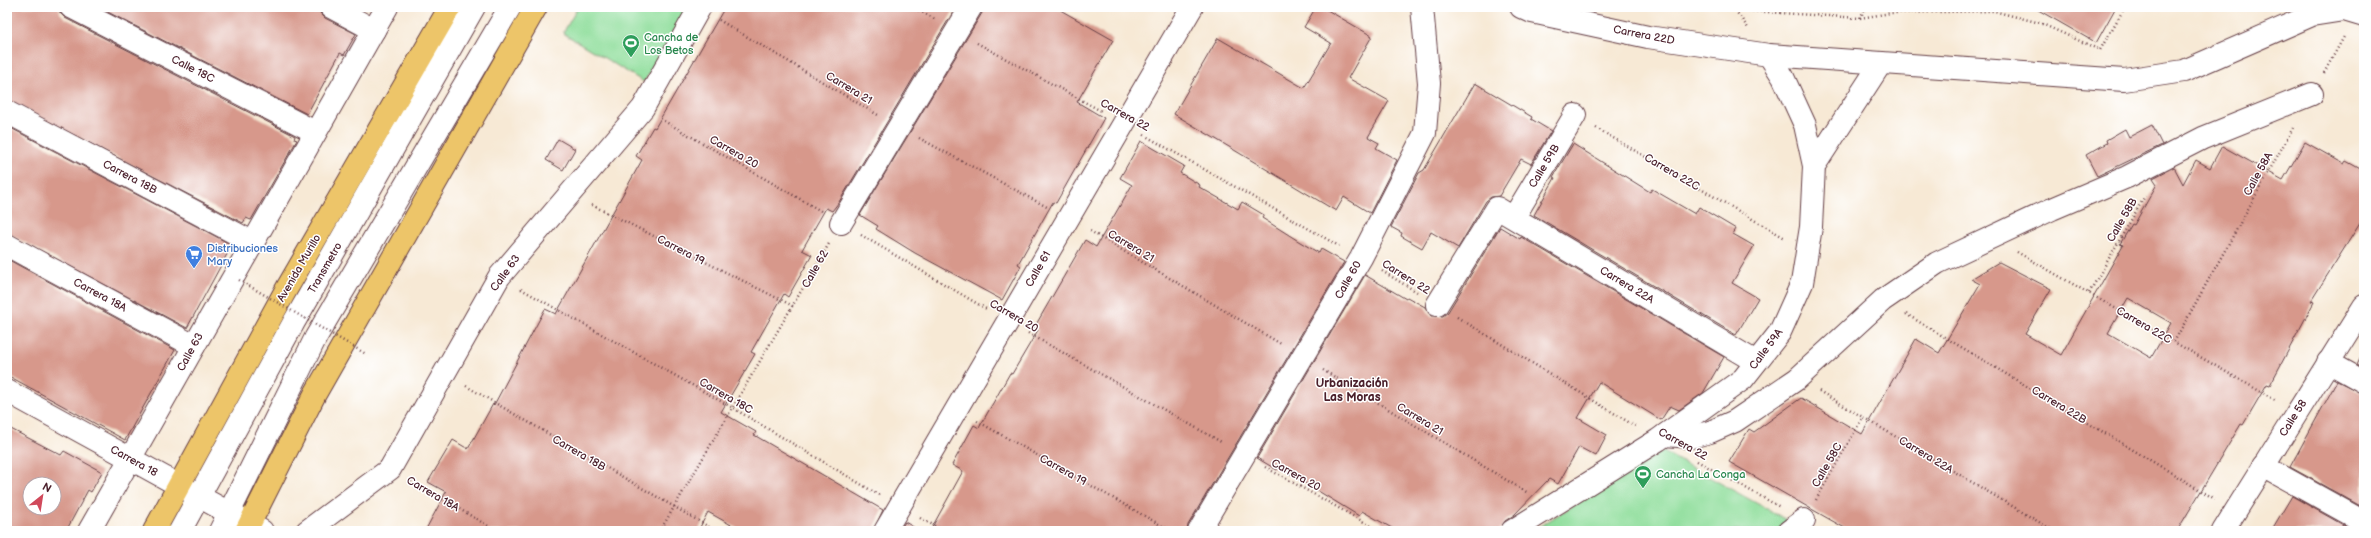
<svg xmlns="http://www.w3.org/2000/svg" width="2371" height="538" font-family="'Balsamiq Sans',sans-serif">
<rect width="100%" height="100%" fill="#fff"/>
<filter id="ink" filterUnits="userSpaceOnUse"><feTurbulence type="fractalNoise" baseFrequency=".025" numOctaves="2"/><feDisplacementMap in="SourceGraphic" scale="8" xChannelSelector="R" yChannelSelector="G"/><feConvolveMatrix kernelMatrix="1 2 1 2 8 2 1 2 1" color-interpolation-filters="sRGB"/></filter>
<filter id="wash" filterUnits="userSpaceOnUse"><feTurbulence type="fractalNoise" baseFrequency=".012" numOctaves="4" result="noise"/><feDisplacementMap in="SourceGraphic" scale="16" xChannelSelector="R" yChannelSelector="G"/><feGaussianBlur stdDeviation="0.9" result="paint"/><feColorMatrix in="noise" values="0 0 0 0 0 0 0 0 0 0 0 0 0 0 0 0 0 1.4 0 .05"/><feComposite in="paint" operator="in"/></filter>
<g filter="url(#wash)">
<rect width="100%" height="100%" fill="#f7e9d5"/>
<g fill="#90de9c" stroke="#6d7e64">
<path d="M578 7H691L644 82 563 33Z"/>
<path d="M1662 451 1787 520 1781 531H1532Z"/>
</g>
<g id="blocks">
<g fill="#d7988b" fill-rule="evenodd">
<path d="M7 7H59L60 13 65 18 295 136 294 139 297 140 251 220 246 218 243 223 7 100Z"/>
<path d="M98 7H319L320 13 325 18 356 34 344 55 340 53 307 114Z"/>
<path d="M725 7H956L839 202 832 211 826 208 802 250 812 255 788 297 784 294 751 352 755 354 721 412 756 432 754 435 883 510 873 531H742L708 512 698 531H425L446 492 428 482 453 440 468 449 493 404 494 405 545 309 556 314 642 160 636 156 653 127 655 128Z"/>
<path d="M983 7H1055L1113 40 1077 102 1104 118 1056 203 1053 202 1018 264 1021 266 1002 300 915 253 876 229 878 226 860 215 982 13Z"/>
<path d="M1316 7H1322L1372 36 1348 78 1389 101 1368 137 1379 143 1376 148 1397 160 1370 213 1344 197 1336 211 1174 114 1218 38 1304 88 1331 43 1304 27Z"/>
<path d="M2033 7H2116L2096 43Z"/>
<path d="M1475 83 1532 117 1531 119 1551 131 1531 164 1521 159 1499 196 1491 197 1486 201 1458 248 1431 232 1422 248 1401 236 1402 233 1391 227 1419 173 1424 170Z"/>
<path d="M2152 125 2162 145 2097 176 2086 155 2107 143 2106 140 2125 129 2129 137Z"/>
<path d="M7 126 232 245 187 328 7 233Z"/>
<path d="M558 139 575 149 563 170 546 160Z"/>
<path d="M1141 141 1184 166 1180 173 1200 185 1199 187 1238 209 1242 202 1264 215 1262 218 1300 242 1319 253 1321 249 1344 262 1188 525 1187 531H930L963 471 952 465 974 425 979 428 1010 373 1012 374 1038 330 1034 328 1085 240 1096 247 1132 185 1120 178Z"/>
<path d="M2305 142 2344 164 2346 161 2364 171V217L2311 301 2314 302 2270 385 2267 384 2243 425 2241 424 2177 531H1850L1729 462 1749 429 1754 432 1801 398 1862 434 1916 339 1939 353 1980 284 1971 279 1999 262 2051 289 2025 334 2061 355 2123 245 2120 244 2132 224 2134 225 2157 184 2153 178 2174 167 2183 184 2196 160 2210 168 2222 146 2283 180ZM2128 298 2171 323 2151 358 2108 333Z"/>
<path d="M1573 144 1650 192 1652 189 1695 214 1699 207 1736 229 1733 234 1754 246 1732 283 1758 298 1736 335 1534 215 1555 178 1553 177Z"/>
<path d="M1500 227 1520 239 1521 237 1724 357 1703 393 1679 410 1670 406 1661 420 1599 382 1578 418 1607 435 1596 456 1579 447 1558 484 1549 479 1514 515 1505 521 1499 531H1397L1362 511 1359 516 1279 467 1277 470 1257 458 1365 275 1406 299 1407 297 1425 307 1431 316H1443L1448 312Z"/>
<path d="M7 259 175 350 125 440 7 375Z"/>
<path d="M2364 350V368L2357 364Z"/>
<path d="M2337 381 2364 394V508L2290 467Z"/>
<path d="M7 427 61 455 64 451 102 472 91 492 88 490 66 531H7ZM30 484H54V508H30Z"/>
<path d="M2292 496 2354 531H2271Z"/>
<path d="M905 522 920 531H899Z"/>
</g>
</g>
</g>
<g filter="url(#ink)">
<use href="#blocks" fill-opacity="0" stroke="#643d44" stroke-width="1"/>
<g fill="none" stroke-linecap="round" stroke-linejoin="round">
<defs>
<g id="minor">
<path d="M71 7 315 132"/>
<path d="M331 7 374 30"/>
<path d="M1521 7 1532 12 1648 37 1769 55 2124 80 2184 71 2312 15 2344 10 2364 16"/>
<path d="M7 112 252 242"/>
<path d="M1814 166 1881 63"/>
<path d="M1514 217 1575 115"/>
<path d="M841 223 971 7"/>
<path d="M7 245 194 346"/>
<path d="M1437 305 1497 208 1756 362"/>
<path d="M2328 362 2364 382"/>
<path d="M7 391 262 531"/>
<path d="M1665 435 1691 437 1710 432 1735 421 1797 379 1883 300 1937 263 2052 209 2127 177 2203 138 2312 94"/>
<path d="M2263 466 2364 522"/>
<path d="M89 531 387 7"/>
<path d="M180 531 294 322 474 7"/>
<path d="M220 531 316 337 510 7"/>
<path d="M307 531 390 469 499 277 643 108 700 7"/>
<path d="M885 531 1192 7"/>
<path d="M1199 531 1361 258 1425 133 1429 83 1422 7"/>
<path d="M1512 531 1658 440 1743 379 1780 332 1802 283 1811 227 1814 166 1805 125 1783 77 1769 55"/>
<path d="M1789 531 1804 520"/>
<path d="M2223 531 2364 306"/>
</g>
<g id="major">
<path d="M154 531 287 288 450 7"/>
<path d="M246 531 315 394 536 7"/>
</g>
</defs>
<use href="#minor" stroke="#643d44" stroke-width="24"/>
<use href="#major" stroke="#643d44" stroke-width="24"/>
<g stroke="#643d44" stroke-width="2.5" stroke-dasharray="1 3" stroke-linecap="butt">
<path d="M912 7 935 19"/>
<path d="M1729 7 1735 10 1860 18 1891 13 1994 11 2040 23 2100 50 2125 7"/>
<path d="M1737 7 1735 10 1748 28"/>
<path d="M1860 18 1866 7"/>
<path d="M719 20 878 115"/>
<path d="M977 43 1103 112"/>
<path d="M2324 73 2345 35"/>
<path d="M664 121 821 211"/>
<path d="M1596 128 1785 238"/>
<path d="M1144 135 1339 246"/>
<path d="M919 138 1047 207"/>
<path d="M592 205 793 306"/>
<path d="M1090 231 1281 344"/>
<path d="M861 235 988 310"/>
<path d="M2017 252 2277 401"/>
<path d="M1382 271 1417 292"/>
<path d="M521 289 733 408 879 495"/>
<path d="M2089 293 2145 196"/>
<path d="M1906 314 2215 499"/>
<path d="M1457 317 1635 426"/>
<path d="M1028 333 1223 443"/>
<path d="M2174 342 2293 128"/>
<path d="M1323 370 1528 493"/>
<path d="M466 386 716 531"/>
<path d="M1819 391 2054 531"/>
<path d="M977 421 1171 531"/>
<path d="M1697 461 1780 507"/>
<path d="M1265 467 1380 531"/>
<path d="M411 481 497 531"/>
<path d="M1816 500 1863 417"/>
<path d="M920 518 944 531"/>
<path d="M660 531 830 242"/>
</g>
<use href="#minor" stroke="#fff" stroke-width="22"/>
<use href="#major" stroke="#edc569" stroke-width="22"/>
<path stroke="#643d44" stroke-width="2.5" stroke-dasharray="1 3" stroke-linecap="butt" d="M239 280 366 354"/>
</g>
</g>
<defs>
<symbol id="stadium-pin" viewBox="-11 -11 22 30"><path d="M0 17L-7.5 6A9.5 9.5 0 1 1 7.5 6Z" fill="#2e9e5b" stroke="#fff"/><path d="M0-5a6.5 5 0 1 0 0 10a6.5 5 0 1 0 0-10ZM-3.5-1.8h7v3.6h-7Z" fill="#fff"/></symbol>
<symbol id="supermarket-pin" viewBox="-11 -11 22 30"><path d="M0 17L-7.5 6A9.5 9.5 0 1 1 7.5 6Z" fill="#3f7fe0" stroke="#fff"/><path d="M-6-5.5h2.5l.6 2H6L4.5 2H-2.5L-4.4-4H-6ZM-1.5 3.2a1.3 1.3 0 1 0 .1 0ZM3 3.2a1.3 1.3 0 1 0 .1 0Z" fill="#fff"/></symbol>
</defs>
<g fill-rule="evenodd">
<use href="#stadium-pin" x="621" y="33" width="20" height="27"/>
<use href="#supermarket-pin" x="184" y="244" width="20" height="27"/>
<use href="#stadium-pin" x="1633" y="464" width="20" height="27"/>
</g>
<g text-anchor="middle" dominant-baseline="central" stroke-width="3" stroke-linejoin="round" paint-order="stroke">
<g font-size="11" fill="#4a1f2b" stroke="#fff">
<text transform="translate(1644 35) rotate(11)">Carrera 22D</text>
<text transform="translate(193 69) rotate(27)">Calle 18C</text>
<text transform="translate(849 88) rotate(31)">Carrera 21</text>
<text transform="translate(1125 115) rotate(29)">Carrera 22</text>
<text transform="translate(734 152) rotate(30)">Carrera 20</text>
<text transform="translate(1544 166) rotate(-59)">Calle 59B</text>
<text transform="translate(1672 172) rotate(30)">Carrera 22C</text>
<text transform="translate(2258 174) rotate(-61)">Calle 58A</text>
<text transform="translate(130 177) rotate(28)">Carrera 18B</text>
<text transform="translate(2122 220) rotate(-60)">Calle 58B</text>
<text transform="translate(1131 246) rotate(31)">Carrera 21</text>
<text transform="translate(681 250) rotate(27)">Carrera 19</text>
<text transform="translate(299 268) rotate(-60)">Avenida Murillo</text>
<text transform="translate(325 268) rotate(-60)">Transmetro</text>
<text transform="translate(815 269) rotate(-60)">Calle 62</text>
<text transform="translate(1038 269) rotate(-60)">Calle 61</text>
<text transform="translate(505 273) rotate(-54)">Calle 63</text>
<text transform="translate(1406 277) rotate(32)">Carrera 22</text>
<text transform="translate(1348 280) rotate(-60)">Calle 60</text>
<text transform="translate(1627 285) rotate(31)">Carrera 22A</text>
<text transform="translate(100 295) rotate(28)">Carrera 18A</text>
<text transform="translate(1014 316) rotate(30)">Carrera 20</text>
<text transform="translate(2144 325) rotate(30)">Carrera 22C</text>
<text transform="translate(1766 349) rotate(-53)">Calle 59A</text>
<text transform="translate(190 352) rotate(-61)">Calle 63</text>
<text transform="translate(726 396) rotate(30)">Carrera 18C</text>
<text transform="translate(2059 405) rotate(31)">Carrera 22B</text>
<text transform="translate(2293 418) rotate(-58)">Calle 58</text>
<text transform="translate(1420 419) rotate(31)">Carrera 21</text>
<text transform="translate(1683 444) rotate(29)">Carrera 22</text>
<text transform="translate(579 453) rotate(30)">Carrera 18B</text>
<text transform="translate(1926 455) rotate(31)">Carrera 22A</text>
<text transform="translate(134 461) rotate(29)">Carrera 18</text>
<text transform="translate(1827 465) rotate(-60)">Calle 58C</text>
<text transform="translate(1063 470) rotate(29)">Carrera 19</text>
<text transform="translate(1296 475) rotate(29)">Carrera 20</text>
<text transform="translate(433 494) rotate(30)">Carrera 18A</text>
</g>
<g font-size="11" fill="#27864d" stroke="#fff" text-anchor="start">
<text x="644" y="37">Cancha de<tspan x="644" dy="13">Los Betos</tspan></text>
<text x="1656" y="474">Cancha La Conga</text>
</g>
<g font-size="11" fill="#366cbe" stroke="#fff" text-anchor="start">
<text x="207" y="248">Distribuciones<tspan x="207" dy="13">Mary</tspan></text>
</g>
<g font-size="12" font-weight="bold" fill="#4a1f2b" stroke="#fff">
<text x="1352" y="383">Urbanización<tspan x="1352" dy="14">Las Moras</tspan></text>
</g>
</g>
<rect width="2371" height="538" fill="none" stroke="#fff" stroke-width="24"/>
<g transform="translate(42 496) rotate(30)"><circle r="19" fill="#ffffff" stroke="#b7a5aa"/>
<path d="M0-3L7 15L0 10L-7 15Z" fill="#d1495b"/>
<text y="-6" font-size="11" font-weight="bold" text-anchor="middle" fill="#4a1f2b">N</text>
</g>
</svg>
